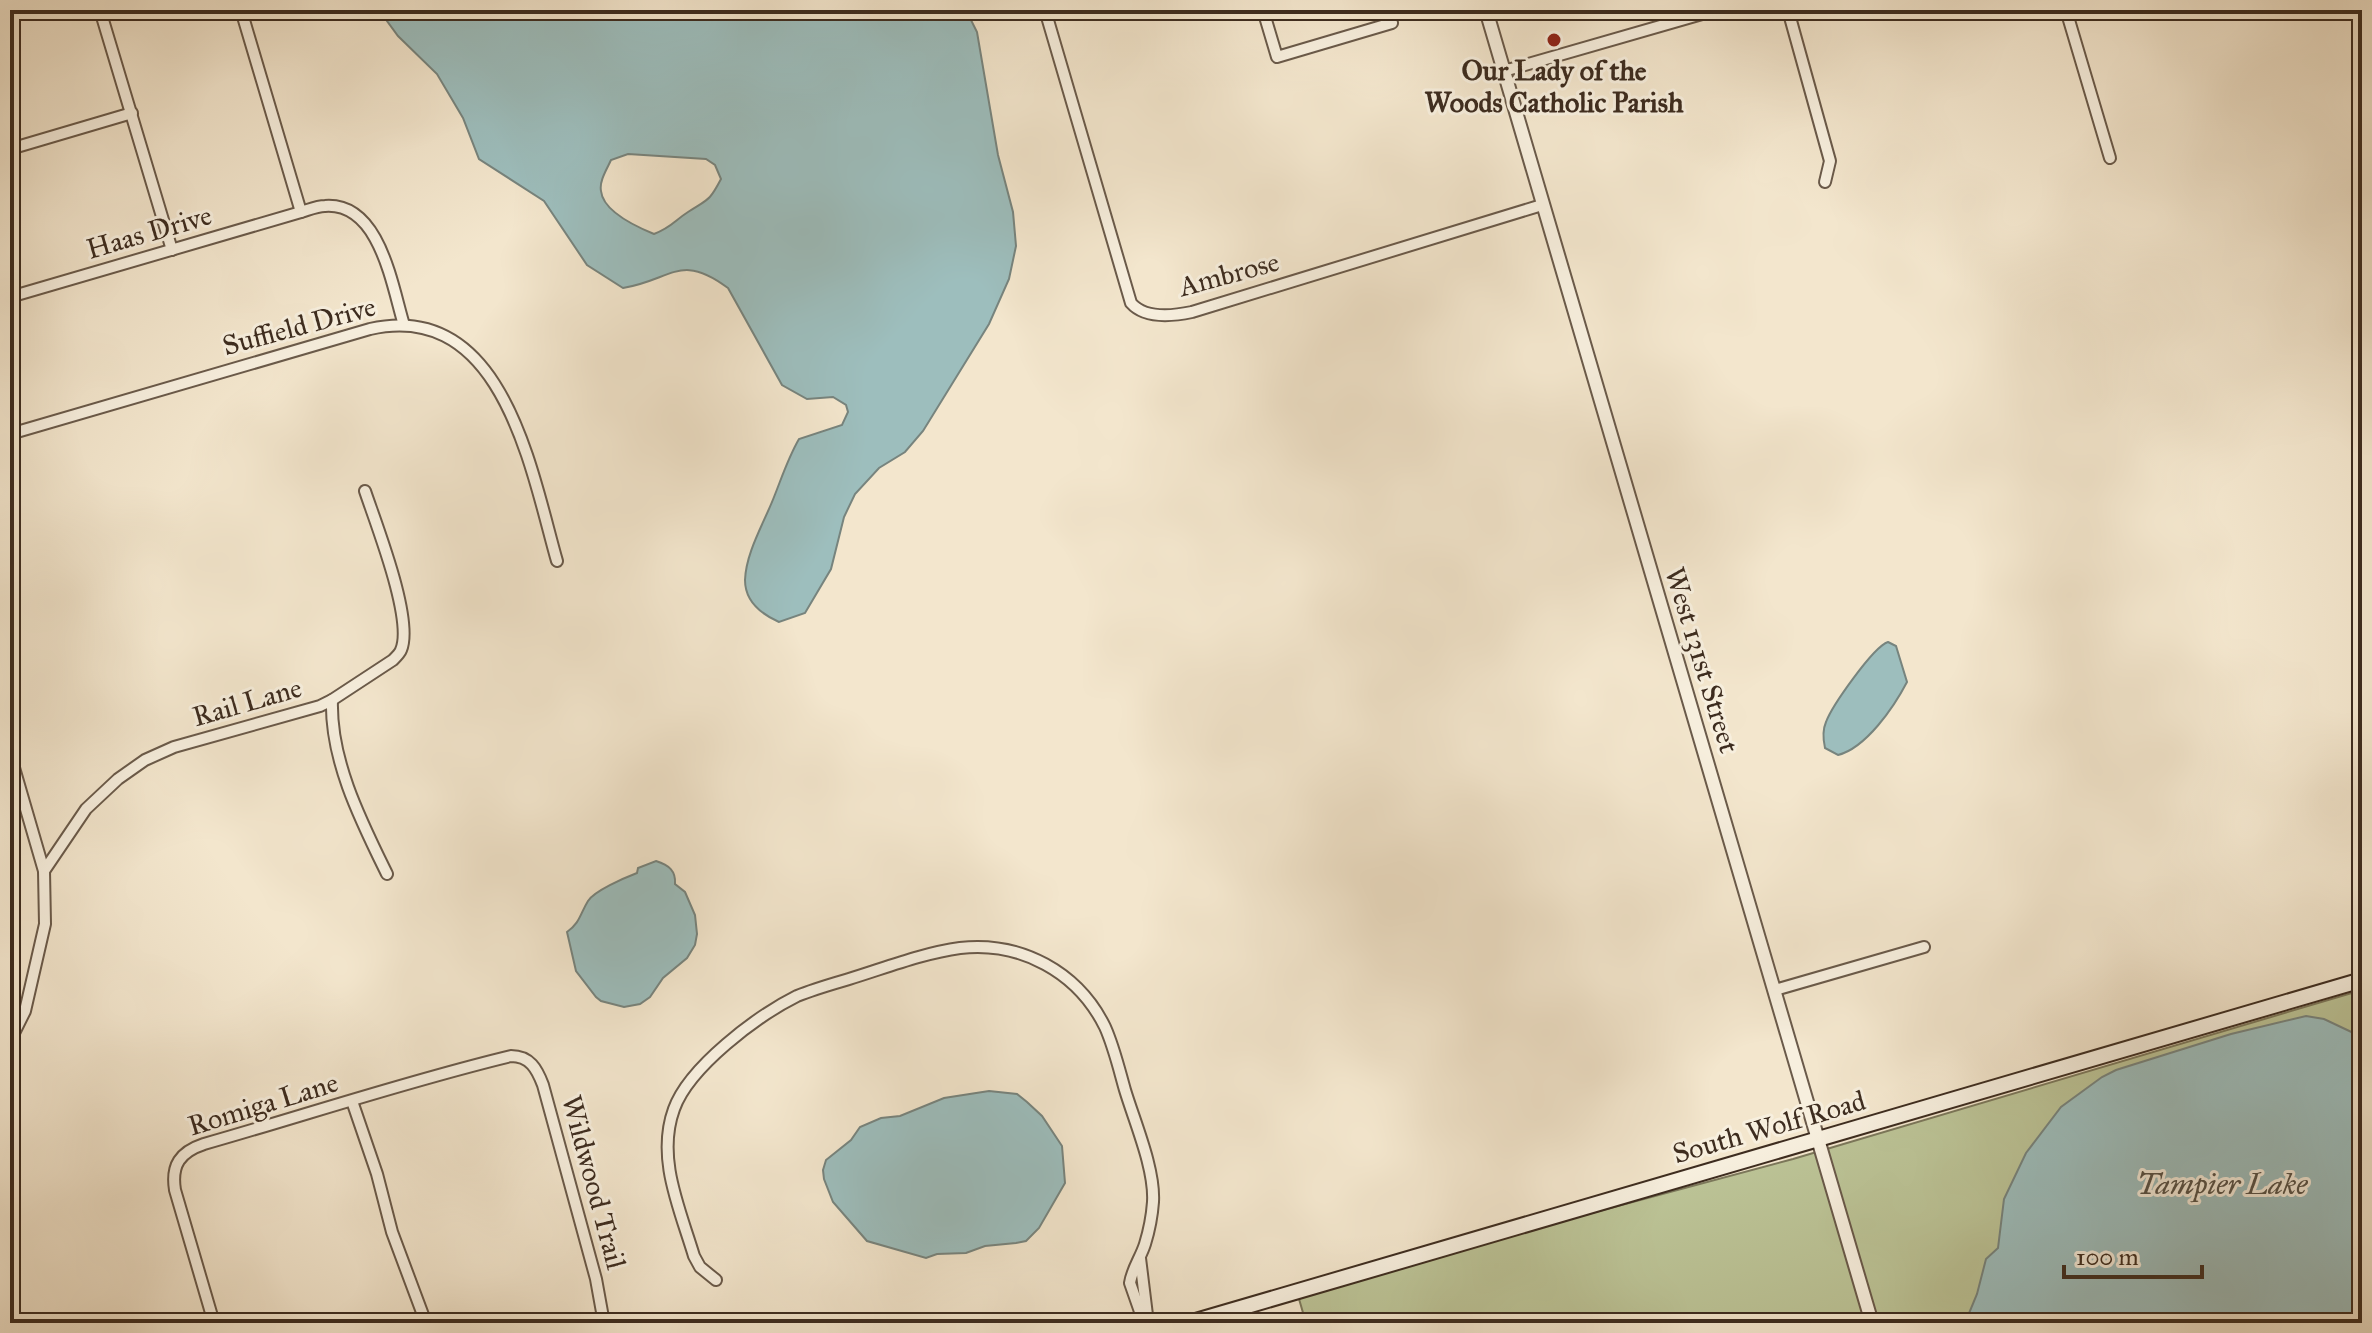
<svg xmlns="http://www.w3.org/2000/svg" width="2372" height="1333" font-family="'IM FELL Great Primer',serif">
<rect width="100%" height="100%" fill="#f3e6cd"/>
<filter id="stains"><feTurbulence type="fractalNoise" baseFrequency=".0025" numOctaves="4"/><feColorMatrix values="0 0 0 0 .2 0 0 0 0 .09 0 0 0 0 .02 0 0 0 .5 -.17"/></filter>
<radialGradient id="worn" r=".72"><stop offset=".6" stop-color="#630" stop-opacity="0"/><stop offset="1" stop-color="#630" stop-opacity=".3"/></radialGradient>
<path fill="#bcc497" stroke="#7c785b" stroke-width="2" d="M2362 990V1323H1306L1297 1292 1793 1159Z"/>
<g fill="#9dbebd" stroke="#77847e" stroke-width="2" fill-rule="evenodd">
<path d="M379 10H966L977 32 998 155 1013 212 1016 246 1009 279 989 324 923 431 905 452 879 468 855 494 844 517 831 569 805 613 779 622C761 614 745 601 745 580 746 552 764 523 774 497 782 477 788 458 799 439L842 425 848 412 846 405 833 397 807 399 782 385 728 288C680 252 672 280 623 288L587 265 544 201 479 159 463 118 437 74 398 36ZM628 154 706 159 715 165 721 179C709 202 708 199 688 212 674 221 672 227 654 234 637 227 603 211 601 191 599 181 607 169 611 160Z"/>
<path d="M1888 642 1896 646 1907 682C1894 707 1866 748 1838 755L1825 748C1823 739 1822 731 1826 722 1832 706 1873 647 1888 642Z"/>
<path d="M656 861C669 865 676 871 675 884L685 892 695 915 697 934 695 945 687 958 663 978 650 997 640 1004 624 1007 601 1001 596 997 576 971 567 932C580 923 580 914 588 901 594 891 624 878 637 873L638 868Z"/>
<path d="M2306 1016 2324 1019 2362 1037V1323H1965L1977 1294 1986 1259 1998 1248 2004 1199 2026 1153 2061 1107 2102 1077 2116 1070 2231 1034Z"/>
<path d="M989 1091 1017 1094 1027 1102 1042 1116 1062 1146 1065 1183 1039 1228 1026 1241 1016 1243 985 1246 966 1253 937 1254 926 1258 867 1241 833 1202 824 1179 823 1170 826 1160 851 1140 860 1127 881 1118 900 1116 944 1098Z"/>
</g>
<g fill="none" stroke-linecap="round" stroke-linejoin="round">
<defs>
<g id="minor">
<path d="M100 10 172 250"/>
<path d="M241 10 301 212C308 210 317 206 325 206 380 202 392 286 404 325"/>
<path d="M1045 10 1131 303C1145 319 1173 316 1192 312L1542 205"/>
<path d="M1263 10 1277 57 1392 23"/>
<path d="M1788 10 1830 161 1825 182"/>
<path d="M2066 10 2110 158"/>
<path d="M1504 71 1716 10"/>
<path d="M10 149 132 113"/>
<path d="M10 297 301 212"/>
<path d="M10 434 370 329C503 299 531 470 557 561"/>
<path d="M332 700 393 660C395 658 400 653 401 650 414 620 376 524 365 491"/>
<path d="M10 754 44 871 45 924 25 1011 10 1041"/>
<path d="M44 871 86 809 118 779 145 760 174 747 320 706 332 700C330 760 361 821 387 874"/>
<path d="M1775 990 1924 947"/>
<path d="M352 1101 377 1174 392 1232 426 1323"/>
<path d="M1140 1258 1148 1323"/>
<path d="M716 1280 700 1267 694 1256C680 1209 656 1158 674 1109 689 1067 757 1016 797 996 814 989 832 984 849 979 885 968 923 953 960 948 1021 941 1078 972 1105 1027 1114 1047 1119 1069 1125 1090 1135 1123 1155 1169 1153 1202 1152 1216 1149 1231 1145 1244 1141 1257 1132 1269 1130 1283L1144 1323"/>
<path d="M214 1323 175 1190C171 1165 180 1152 204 1144 306 1115 407 1081 511 1056 530 1056 537 1069 543 1085L596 1279 604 1323"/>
</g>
<path id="tertiary" d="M1486 10 1872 1323"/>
<path id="secondary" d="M1189 1323 2362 980"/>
</defs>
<use href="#minor" stroke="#6a5a4a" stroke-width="14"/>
<use href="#tertiary" stroke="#6a5a4a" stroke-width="16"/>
<use href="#secondary" stroke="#3d2c1f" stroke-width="18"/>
<use href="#minor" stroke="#f7efde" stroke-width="10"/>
<use href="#tertiary" stroke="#f7efde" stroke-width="12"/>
<use href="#secondary" stroke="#f7efde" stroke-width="14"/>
</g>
<circle fill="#8f2418" stroke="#f7efde" stroke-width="3" cx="1554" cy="40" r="8"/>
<g text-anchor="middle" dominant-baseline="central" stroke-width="6" stroke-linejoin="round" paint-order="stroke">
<g font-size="28" font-weight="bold" fill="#3d2c1f" stroke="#f7efde">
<text x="1554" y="70">Our Lady of the<tspan x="1554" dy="32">Woods Catholic Parish</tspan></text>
</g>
<g font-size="28" fill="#3d2c1f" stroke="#f7efde">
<text transform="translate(149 232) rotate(-16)">Haas Drive</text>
<text transform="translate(1229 274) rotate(-15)">Ambrose</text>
<text transform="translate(299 326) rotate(-15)">Suffield Drive</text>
<text transform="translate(1702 660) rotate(73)">West 131st Street</text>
<text transform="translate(247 702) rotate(-16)">Rail Lane</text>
<text transform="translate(263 1104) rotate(-17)">Romiga Lane</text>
<text transform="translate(1769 1127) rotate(-16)">South Wolf Road</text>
<text transform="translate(594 1182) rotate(75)">Wildwood Trail</text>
</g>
<g font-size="30" font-style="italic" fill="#555046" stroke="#f7efde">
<text x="2222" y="1184">Tampier Lake</text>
</g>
</g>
<rect width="2372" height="1333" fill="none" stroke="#f3e6cd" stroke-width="40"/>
<rect x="12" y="12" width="2348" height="1309" fill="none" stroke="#3d2c1f" stroke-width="4"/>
<rect x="20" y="20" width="2332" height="1293" fill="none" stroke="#3d2c1f" stroke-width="2"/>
<path d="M2064 1265v12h138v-12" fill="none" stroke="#3d2c1f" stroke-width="4"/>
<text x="2076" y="1265" font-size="24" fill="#3d2c1f" stroke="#f7efde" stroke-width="6" paint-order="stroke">100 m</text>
<rect width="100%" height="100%" filter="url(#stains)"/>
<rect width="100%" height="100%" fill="url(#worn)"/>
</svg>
